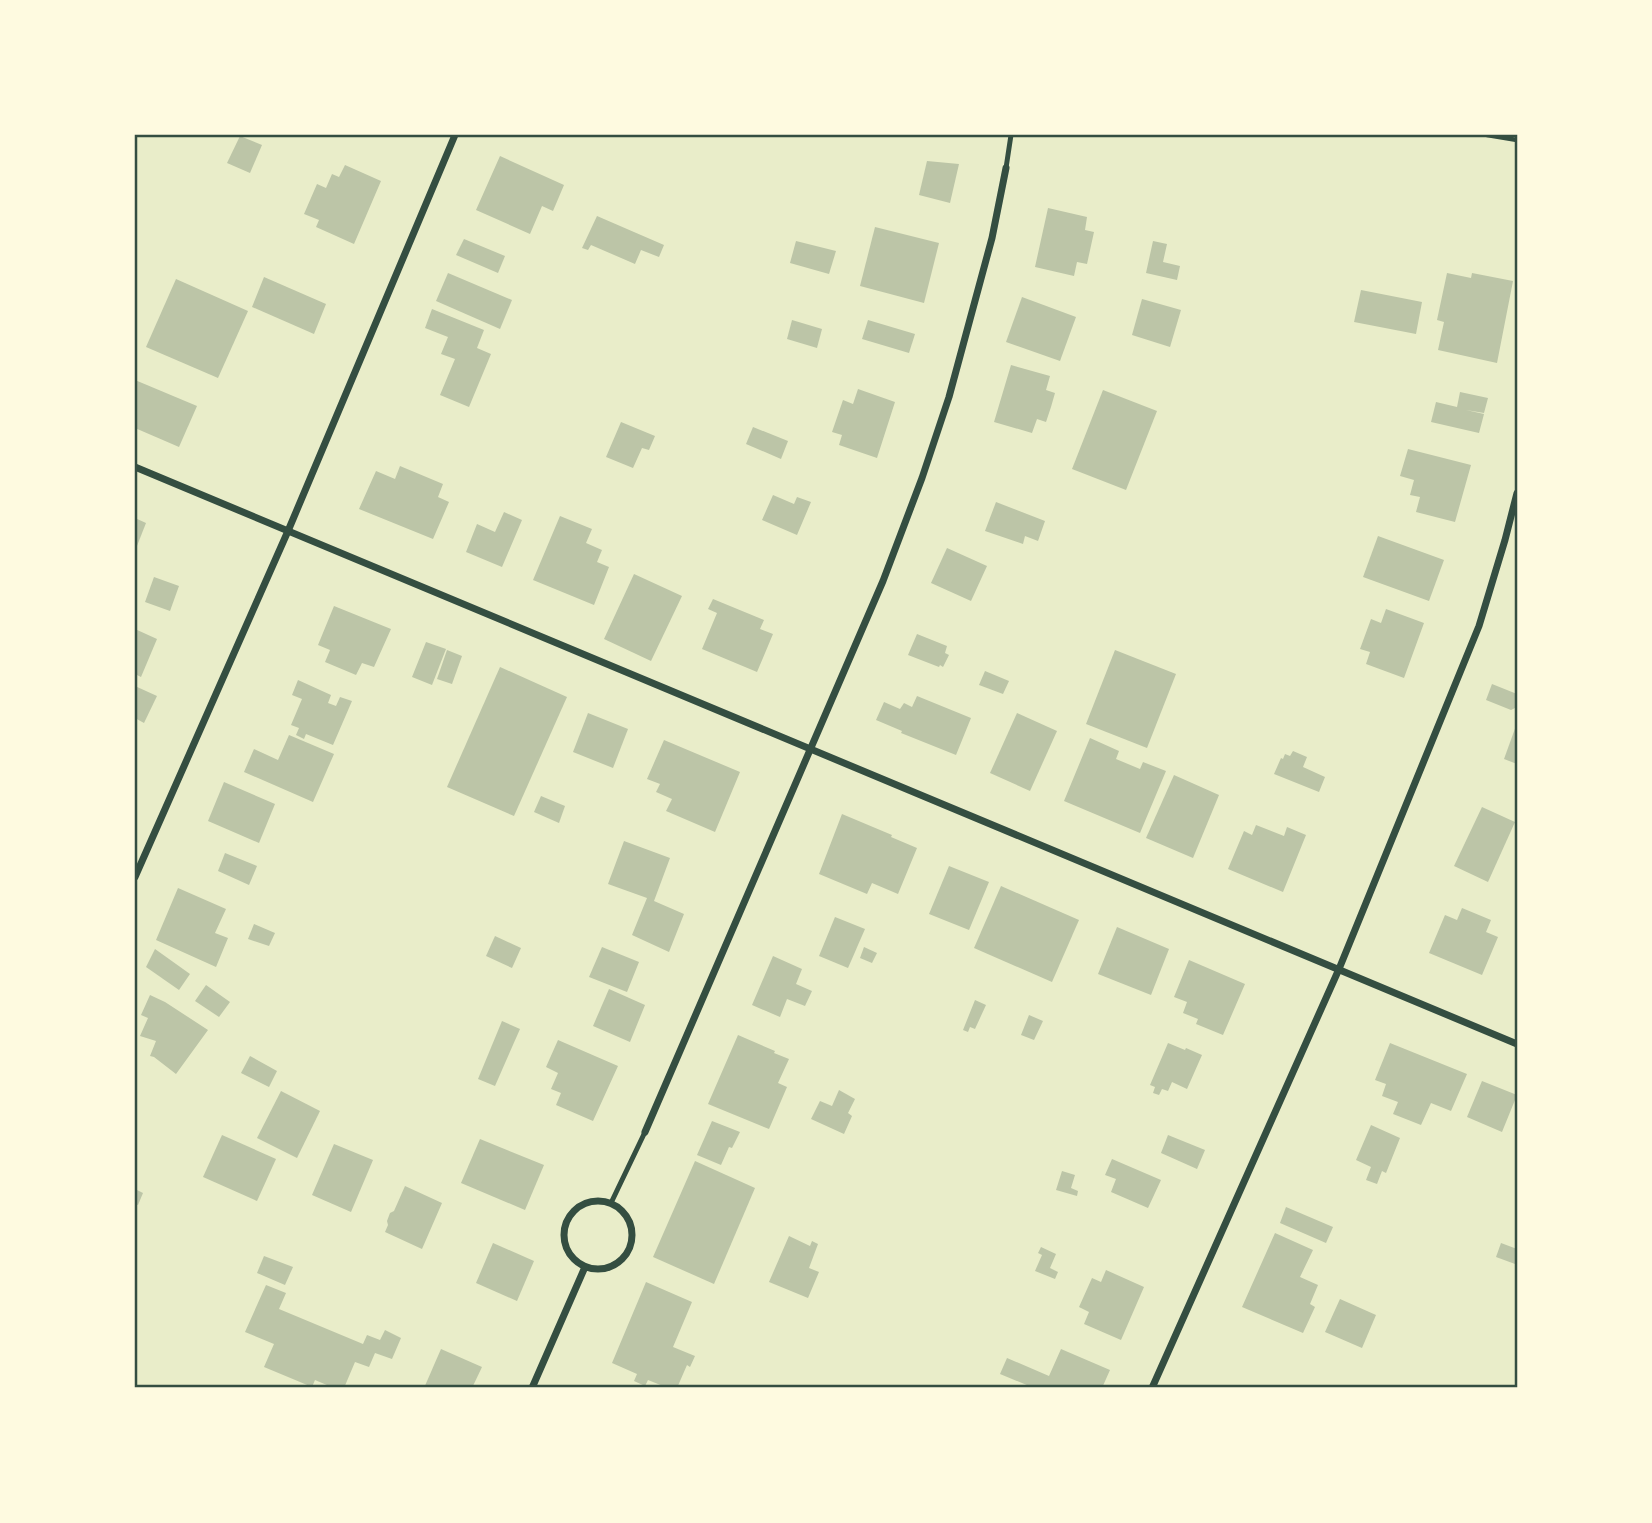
<svg xmlns="http://www.w3.org/2000/svg" width="1652" height="1523" font-family="Raleway,sans-serif">
<rect width="100%" height="100%" fill="#e9edc9"/>
<g fill="#bcc5a7">
<path d="M240 136 262 145 250 173 227 163Z"/>
<path d="M500 156 564 185 553 211 542 206 530 234 476 210Z"/>
<path d="M927 161 959 164 950 203 919 195Z"/>
<path d="M345 165 381 181 354 244 316 227 319 220 304 214 317 184 326 188 332 174 339 177Z"/>
<path d="M1048 208 1087 217 1085 230 1094 232 1087 264 1077 262 1074 276 1035 267Z"/>
<path d="M597 216 664 245 659 257 641 250 635 264 591 245 588 250 582 248Z"/>
<path d="M875 227 939 243 924 303 860 286Z"/>
<path d="M464 239 505 256 498 273 456 255Z"/>
<path d="M796 241 836 251 829 274 790 263Z"/>
<path d="M1153 241 1167 244 1163 262 1180 266 1177 280 1146 273Z"/>
<path d="M448 273 512 300 500 329 436 301Z"/>
<path d="M1447 273 1471 278 1472 273 1513 281 1497 363 1438 350 1444 322 1437 320Z"/>
<path d="M264 277 326 304 314 334 252 307Z"/>
<path d="M176 279 248 311 218 378 146 347Z"/>
<path d="M1361 290 1422 302 1416 334 1354 322Z"/>
<path d="M1022 297 1076 317 1060 361 1006 342Z"/>
<path d="M1142 299 1181 310 1170 347 1132 335Z"/>
<path d="M432 309 484 330 477 348 491 354 469 407 440 395 455 359 441 354 448 337 425 328Z"/>
<path d="M792 320 822 329 817 348 787 339Z"/>
<path d="M868 320 915 334 909 353 862 339Z"/>
<path d="M1011 365 1050 376 1046 390 1055 393 1051 407 1046 422 1037 419 1032 433 994 422Z"/>
<path d="M135 380 197 406 179 447 135 428Z"/>
<path d="M858 389 895 402 877 458 839 445 842 435 832 432 843 400 853 404Z"/>
<path d="M1103 390 1157 411 1126 490 1072 469Z"/>
<path d="M1460 392 1488 398 1484 413 1466 410 1484 414 1479 433 1431 422 1436 402 1457 407Z"/>
<path d="M621 422 655 436 649 450 642 448 633 468 606 457Z"/>
<path d="M753 427 788 441 781 459 746 444Z"/>
<path d="M1408 449 1471 465 1455 522 1416 512 1420 497 1410 495 1414 480 1400 476Z"/>
<path d="M400 466 443 484 438 497 449 502 433 539 359 509 376 471 395 479Z"/>
<path d="M773 495 794 504 797 497 811 502 797 535 762 520Z"/>
<path d="M996 502 1045 521 1038 541 1025 536 1023 544 985 531Z"/>
<path d="M504 512 522 520 502 567 466 552 477 524 495 532Z"/>
<path d="M560 516 592 529 586 543 602 550 597 562 609 567 594 605 533 580Z"/>
<path d="M135 518 146 523 135 551Z"/>
<path d="M1378 536 1444 560 1429 601 1363 577Z"/>
<path d="M947 548 987 566 971 601 931 583Z"/>
<path d="M634 574 682 596 651 661 604 639Z"/>
<path d="M154 577 179 586 170 611 145 602Z"/>
<path d="M713 599 764 620 760 629 773 634 757 672 702 649 717 613 708 609Z"/>
<path d="M334 606 391 629 374 667 362 663 356 675 325 662 330 650 318 645Z"/>
<path d="M1386 609 1424 623 1404 678 1366 664 1370 652 1360 649 1371 619 1381 623Z"/>
<path d="M135 629 157 639 141 677 135 674Z"/>
<path d="M917 634 947 646 945 653 949 655 943 667 940 665 939 667 908 655Z"/>
<path d="M426 642 446 649 432 685 412 677Z"/>
<path d="M447 650 462 656 452 684 437 679Z"/>
<path d="M1115 650 1176 674 1147 748 1086 724Z"/>
<path d="M500 667 567 697 514 816 447 787Z"/>
<path d="M985 671 1009 681 1003 694 979 685Z"/>
<path d="M298 680 331 695 328 703 336 706 340 697 352 701 333 745 306 734 304 739 296 735 299 728 291 725 302 699 292 695Z"/>
<path d="M1492 684 1517 694V707L1511 710 1486 700Z"/>
<path d="M135 686 157 696 144 723 135 718Z"/>
<path d="M917 696 971 718 956 755 901 733 902 731 876 720 884 702 900 709 904 703 912 707Z"/>
<path d="M588 713 628 729 613 768 573 752Z"/>
<path d="M1017 713 1057 731 1030 791 990 773Z"/>
<path d="M1517 723V764L1504 759Z"/>
<path d="M289 735 334 754 313 802 244 772 254 749 278 760Z"/>
<path d="M1090 738 1119 751 1116 759 1140 769 1143 762 1166 771 1140 833 1064 801Z"/>
<path d="M664 740 740 772 715 832 666 811 672 799 656 792 660 784 647 779Z"/>
<path d="M1293 751 1307 757 1303 767 1325 777 1319 792 1274 774 1281 758 1283 759 1285 754 1290 756Z"/>
<path d="M1174 775 1219 795 1193 858 1146 838Z"/>
<path d="M224 782 275 804 259 843 208 821Z"/>
<path d="M541 796 565 806 559 823 534 812Z"/>
<path d="M1482 807 1515 822 1488 882 1454 866Z"/>
<path d="M842 814 892 835 891 837 917 848 898 894 872 883 867 894 819 874Z"/>
<path d="M1256 825 1284 836 1287 827 1306 835 1283 892 1228 869 1244 831 1252 835Z"/>
<path d="M624 841 670 858 654 901 684 914 669 952 632 935 647 898 608 884Z"/>
<path d="M225 853 257 866 249 885 218 871Z"/>
<path d="M949 866 989 882 969 930 929 914Z"/>
<path d="M1001 886 1079 920 1052 982 974 948Z"/>
<path d="M178 888 226 909 215 933 228 938 216 967 156 940Z"/>
<path d="M1462 908 1491 920 1486 932 1498 937 1482 975 1429 953 1445 915 1457 920Z"/>
<path d="M835 917 865 929 848 968 819 956Z"/>
<path d="M254 924 275 933 269 946 248 939Z"/>
<path d="M1117 927 1169 949 1151 995 1098 974Z"/>
<path d="M495 936 521 948 512 968 486 956Z"/>
<path d="M602 947 639 962 627 992 589 977Z"/>
<path d="M864 947 877 953 872 963 860 958Z"/>
<path d="M155 949 190 974 179 990 146 967Z"/>
<path d="M773 956 802 969 796 984 812 991 805 1006 787 999 780 1017 752 1005Z"/>
<path d="M1189 960 1245 984 1223 1035 1196 1024 1198 1019 1183 1013 1187 1002 1174 997Z"/>
<path d="M206 985 230 1002 219 1017 195 1001Z"/>
<path d="M609 989 645 1005 630 1042 593 1026Z"/>
<path d="M150 995 165 1002 208 1030 176 1074 154 1057 150 1056 156 1041 140 1036 148 1018 141 1015Z"/>
<path d="M975 1000 986 1005 975 1029 970 1027 968 1032 963 1030Z"/>
<path d="M1029 1015 1043 1021 1034 1040 1021 1035Z"/>
<path d="M502 1021 520 1029 495 1086 478 1079Z"/>
<path d="M738 1035 775 1051 774 1053 789 1059 778 1083 787 1087 769 1129 708 1104Z"/>
<path d="M558 1040 618 1066 593 1121 556 1105 561 1093 551 1089 558 1073 546 1067Z"/>
<path d="M1168 1043 1185 1050 1186 1048 1202 1055 1187 1089 1172 1082 1168 1091 1162 1089 1159 1095 1153 1093 1155 1087 1150 1085Z"/>
<path d="M1390 1043 1467 1074 1451 1111 1431 1103 1421 1125 1393 1114 1398 1102 1382 1096 1386 1084 1375 1080Z"/>
<path d="M250 1056 277 1071 269 1087 241 1073Z"/>
<path d="M1482 1081 1517 1095 1502 1132 1467 1117Z"/>
<path d="M839 1090 855 1099 848 1113 852 1116 844 1134 811 1119 820 1101 832 1106Z"/>
<path d="M281 1091 320 1111 297 1158 257 1138Z"/>
<path d="M712 1121 740 1132 732 1148 729 1147 721 1165 697 1155Z"/>
<path d="M1371 1125 1400 1138 1386 1173 1382 1171 1377 1184 1366 1180 1371 1167 1356 1160Z"/>
<path d="M222 1135 276 1159 257 1201 203 1177Z"/>
<path d="M1168 1135 1205 1150 1197 1169 1161 1153Z"/>
<path d="M480 1139 544 1165 525 1210 461 1183Z"/>
<path d="M334 1144 373 1160 351 1212 312 1195Z"/>
<path d="M1112 1159 1161 1180 1148 1208 1111 1192 1116 1179 1105 1175Z"/>
<path d="M695 1161 755 1188 714 1284 653 1257Z"/>
<path d="M1062 1171 1075 1175 1071 1188 1078 1191 1077 1196 1056 1190Z"/>
<path d="M405 1186 442 1203 422 1249 385 1232 388 1225 387 1221 390 1213 394 1211Z"/>
<path d="M135 1189 143 1193 138 1205 135 1204Z"/>
<path d="M1286 1207 1333 1227 1326 1243 1280 1223Z"/>
<path d="M1275 1233 1313 1250 1300 1277 1318 1285 1310 1304 1315 1307 1303 1333 1242 1307Z"/>
<path d="M789 1236 810 1246 812 1241 818 1244 809 1268 819 1272 808 1298 769 1282Z"/>
<path d="M493 1243 534 1261 517 1301 476 1283Z"/>
<path d="M1501 1243 1517 1249V1258L1515 1264 1496 1257Z"/>
<path d="M1041 1247 1056 1254 1050 1268 1058 1272 1055 1279 1035 1271 1042 1255 1038 1253Z"/>
<path d="M264 1256 293 1267 285 1285 257 1273Z"/>
<path d="M1106 1270 1144 1287 1121 1340 1084 1324 1089 1312 1079 1307 1092 1278 1101 1282Z"/>
<path d="M646 1282 692 1302 673 1347 695 1356 690 1367 687 1365 677 1388H668L648 1380 645 1386 634 1381 637 1374 612 1363Z"/>
<path d="M266 1285 286 1293 279 1309 363 1344 367 1335 380 1340 385 1330 401 1338 392 1359 375 1353 369 1367 355 1362 344 1388H334L315 1380 312 1387 264 1367 274 1344 245 1332Z"/>
<path d="M1340 1299 1376 1315 1362 1348 1325 1332Z"/>
<path d="M441 1349 482 1367 472 1388H424Z"/>
<path d="M1061 1349 1110 1370 1102 1388H1034L1000 1374 1007 1358 1049 1376Z"/>
</g>
<g fill="none" stroke-linecap="round" stroke-linejoin="round">
<path stroke="#344e41" stroke-width="4.5" d="M1487 135 1517 140"/>
<g stroke="#344e41" stroke-width="5">
<path d="M1006 168 1011 135"/>
<path d="M611 1203 645 1132"/>
</g>
<g stroke="#344e41" stroke-width="7">
<path d="M135 467 1517 1044"/>
<path d="M135 877 288 531 455 135"/>
<path d="M645 1132 883 581 922 478 949 397 992 238 1006 168"/>
<circle cx="598" cy="1235" r="34"/>
<path d="M532 1388 585 1267"/>
<path d="M1152 1388 1339 969 1479 626 1505 540 1517 493"/>
</g>
</g>
<rect width="1652" height="1523" fill="none" stroke="#fefae0" stroke-width="273"/>
<rect x="136" y="136" width="1380" height="1250" fill="none" stroke="#344e41" stroke-width="2.5"/>
</svg>
